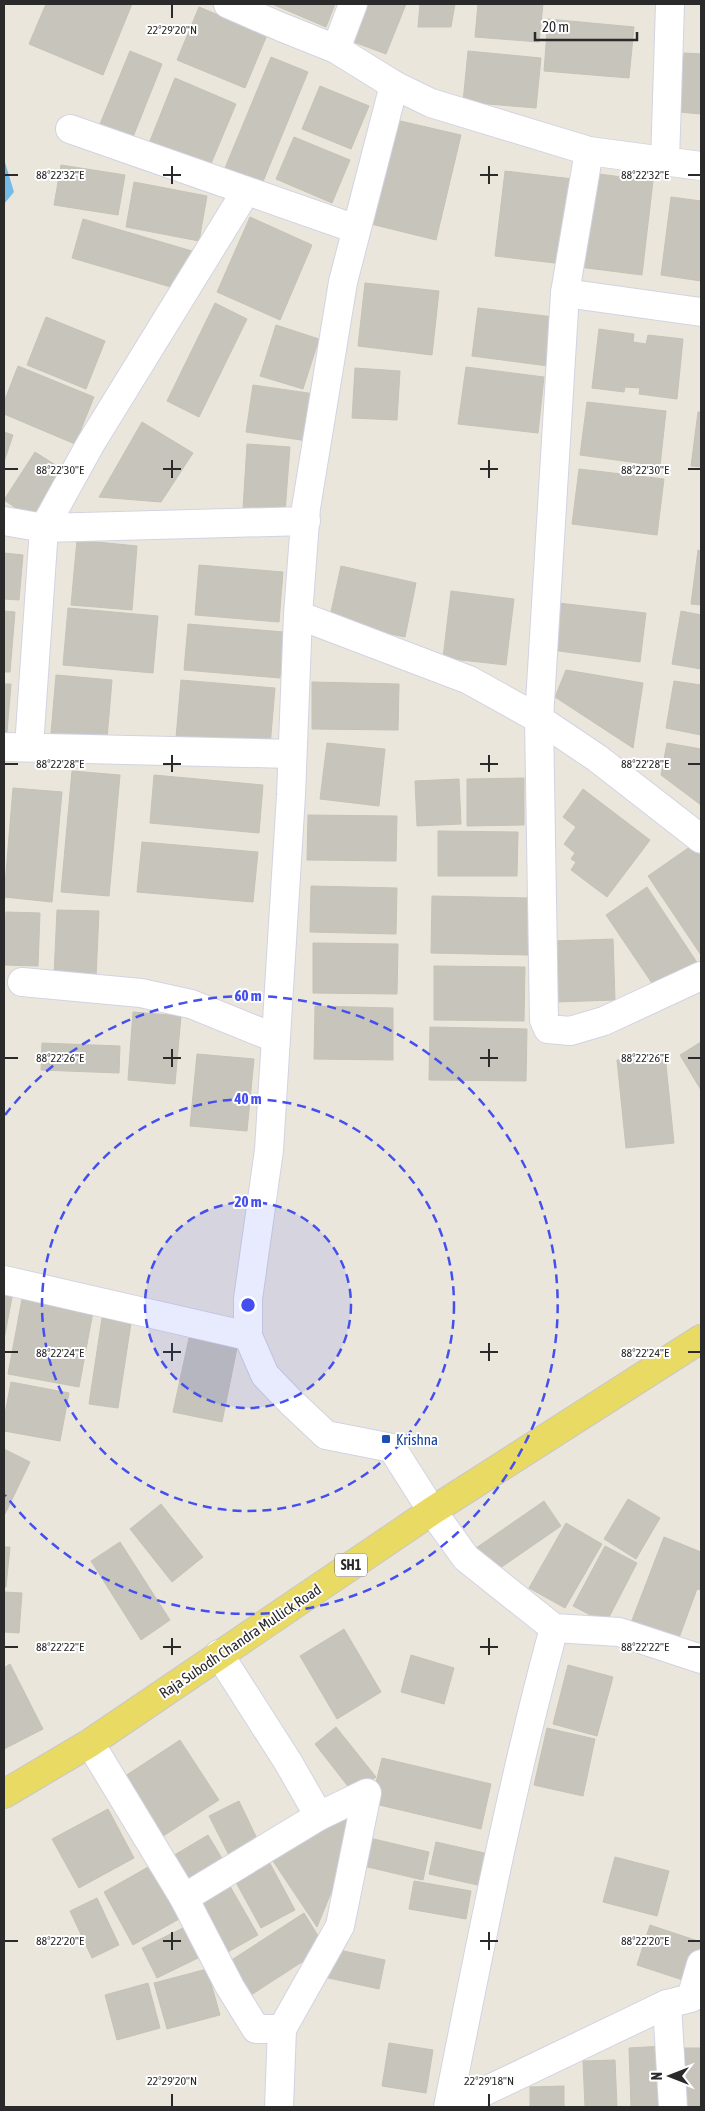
<svg xmlns="http://www.w3.org/2000/svg" width="705" height="2111" font-family="'Asap Condensed',sans-serif">
<rect width="100%" height="100%" fill="#ebe6dc"/>
<path fill="#74bbe8" d="M4 159 14 192 4 204Z"/>
<g fill="#c7c4bb" stroke="#c6c2b6">
<path d="M46 4H132L103 75 29 44Z"/>
<path d="M272 4H335L326 27Z"/>
<path d="M365 4H406L386 54 351 41Z"/>
<path d="M420 4H455L451 27H418Z"/>
<path d="M478 4H543L539 42 475 37Z"/>
<path d="M199 7 267 35 245 88 177 60Z"/>
<path d="M548 19 634 27 629 78 544 71Z"/>
<path d="M130 51 162 64 133 137 100 124Z"/>
<path d="M468 51 541 58 536 108 463 102Z"/>
<path d="M684 53 701 54V114L679 112Z"/>
<path d="M271 57 308 72 262 184 225 168Z"/>
<path d="M175 78 236 104 210 166 150 141Z"/>
<path d="M320 86 369 106 351 149 302 129Z"/>
<path d="M396 120 461 135 436 240 371 224Z"/>
<path d="M294 137 350 160 332 203 276 179Z"/>
<path d="M61 165 125 175 118 215 54 205Z"/>
<path d="M505 171 573 179 563 264 495 256Z"/>
<path d="M591 173 653 181 642 275 579 267Z"/>
<path d="M134 182 207 196 199 241 126 227Z"/>
<path d="M671 197 701 201V281L661 275Z"/>
<path d="M250 217 312 245 280 320 217 292Z"/>
<path d="M83 219 192 251 181 290 72 258Z"/>
<path d="M365 283 439 291 432 355 358 346Z"/>
<path d="M215 303 247 319 199 417 167 401Z"/>
<path d="M478 308 554 317 548 366 472 356Z"/>
<path d="M46 317 105 341 86 389 27 365Z"/>
<path d="M276 325 319 339 303 389 260 376Z"/>
<path d="M599 329 634 334 633 342 646 344 648 335 683 339 677 399 639 394 640 388 625 387 624 392 592 388Z"/>
<path d="M18 366 94 397 75 444 4 414V402Z"/>
<path d="M466 367 544 377 538 433 458 424Z"/>
<path d="M355 368 400 371 397 420 352 418Z"/>
<path d="M253 385 315 394 308 441 246 432Z"/>
<path d="M587 402 666 411 660 466 580 455Z"/>
<path d="M698 412H701V467L691 466Z"/>
<path d="M142 422 193 453 161 502 99 497Z"/>
<path d="M4 432 13 435 4 462Z"/>
<path d="M247 444 290 447 285 512 243 509Z"/>
<path d="M35 452 65 471 34 520 4 500Z"/>
<path d="M579 469 664 479 657 535 572 524Z"/>
<path d="M77 540 137 546 132 610 71 605Z"/>
<path d="M698 550 701 551V605L691 604Z"/>
<path d="M4 553 23 555 19 600 4 599Z"/>
<path d="M199 565 283 572 279 622 195 615Z"/>
<path d="M341 566 416 583 405 637 329 621Z"/>
<path d="M451 591 514 599 506 665 443 658Z"/>
<path d="M558 603 646 613 640 662 552 650Z"/>
<path d="M68 608 158 616 153 673 63 665Z"/>
<path d="M4 611 15 612 10 672H4Z"/>
<path d="M681 611 701 615V669L672 664Z"/>
<path d="M188 624 284 632 280 678 184 670Z"/>
<path d="M566 670 643 683 633 748 555 697Z"/>
<path d="M56 675 112 680 107 738 51 733Z"/>
<path d="M181 680 275 688 270 746 176 738Z"/>
<path d="M674 681 701 685V735L666 728Z"/>
<path d="M312 682 399 684 398 730 312 729Z"/>
<path d="M4 684H11L6 744H4Z"/>
<path d="M327 743 385 749 379 806 320 799Z"/>
<path d="M667 743 701 749V805L661 775Z"/>
<path d="M72 771 120 775 109 896 61 892Z"/>
<path d="M154 775 263 785 259 833 150 823Z"/>
<path d="M524 778V825L467 826V779Z"/>
<path d="M459 779 461 824 417 826 415 781Z"/>
<path d="M13 788 62 792 52 902 4 897Z"/>
<path d="M583 789 650 840 607 897 571 870 576 862 571 859 575 853 564 844 576 827 563 817Z"/>
<path d="M308 815 397 816 396 861 307 860Z"/>
<path d="M438 831 518 832 517 876H438Z"/>
<path d="M142 842 258 852 253 902 137 892Z"/>
<path d="M694 844 701 855V955L648 876Z"/>
<path d="M311 886 397 888 396 934 310 932Z"/>
<path d="M647 887 698 964 658 992 606 915Z"/>
<path d="M432 896 530 898 528 955 431 953Z"/>
<path d="M57 910 99 911 96 978 54 976Z"/>
<path d="M6 912 40 913 38 966 4 965Z"/>
<path d="M613 939 615 1000 556 1002 554 941Z"/>
<path d="M313 943 398 944 397 994 313 993Z"/>
<path d="M434 966 525 967 524 1021 434 1020Z"/>
<path d="M315 1006 393 1008V1060L314 1059Z"/>
<path d="M133 1012 181 1016 175 1084 128 1080Z"/>
<path d="M430 1027 527 1029 526 1081 429 1080Z"/>
<path d="M701 1042V1090L680 1055Z"/>
<path d="M42 1043 120 1046 119 1073 41 1070Z"/>
<path d="M197 1054 254 1059 247 1131 190 1126Z"/>
<path d="M665 1055 674 1143 626 1148 617 1060Z"/>
<path d="M4 1296 12 1297 4 1340Z"/>
<path d="M22 1299 93 1312 79 1387 8 1374Z"/>
<path d="M102 1318 131 1323 118 1408 89 1404Z"/>
<path d="M189 1338 237 1348 222 1422 173 1412Z"/>
<path d="M11 1382 69 1393 60 1441 4 1431V1419Z"/>
<path d="M4 1449 30 1462 5 1514 4 1513Z"/>
<path d="M628 1499 660 1518 636 1559 604 1539Z"/>
<path d="M544 1501 561 1526 493 1573 476 1548Z"/>
<path d="M161 1504 203 1557 172 1582 130 1529Z"/>
<path d="M566 1523 602 1544 565 1608 529 1588Z"/>
<path d="M664 1537 701 1552V1590L697 1589 676 1646 629 1628Z"/>
<path d="M120 1542 170 1620 141 1640 91 1561Z"/>
<path d="M605 1546 637 1563 606 1623 573 1606Z"/>
<path d="M4 1547H10L6 1587H4Z"/>
<path d="M4 1592 22 1593 19 1633 4 1632Z"/>
<path d="M344 1629 381 1692 337 1719 300 1656Z"/>
<path d="M411 1655 454 1668 444 1704 401 1692Z"/>
<path d="M10 1664 43 1729 4 1749V1668Z"/>
<path d="M568 1665 613 1677 597 1736 553 1724Z"/>
<path d="M336 1727 376 1777 354 1794 315 1744Z"/>
<path d="M547 1728 595 1739 583 1796 534 1785Z"/>
<path d="M180 1740 219 1800 154 1842 116 1782Z"/>
<path d="M382 1758 491 1784 481 1829 371 1803Z"/>
<path d="M239 1801 262 1849 233 1863 209 1816Z"/>
<path d="M346 1807 357 1829 317 1927 271 1858Z"/>
<path d="M108 1809 134 1858 79 1888 52 1839Z"/>
<path d="M208 1835 226 1865 184 1890 166 1860Z"/>
<path d="M361 1836 429 1852 423 1880 355 1864Z"/>
<path d="M436 1842 489 1854 482 1886 429 1874Z"/>
<path d="M266 1856 295 1910 261 1928 232 1875Z"/>
<path d="M615 1857 669 1871 657 1916 603 1902Z"/>
<path d="M150 1866 179 1919 133 1945 104 1892Z"/>
<path d="M227 1881 258 1935 226 1953 195 1899Z"/>
<path d="M414 1881 471 1891 466 1919 409 1909Z"/>
<path d="M97 1898 119 1945 92 1958 70 1911Z"/>
<path d="M304 1913 325 1947 248 1997 227 1963Z"/>
<path d="M650 1925 701 1942V1955L692 1983 637 1965Z"/>
<path d="M185 1927 200 1957 157 1978 142 1948Z"/>
<path d="M330 1948 385 1960 379 1989 324 1977Z"/>
<path d="M207 1969 220 2015 167 2029 154 1983Z"/>
<path d="M148 1983 160 2028 117 2040 105 1995Z"/>
<path d="M389 2043 433 2050 426 2093 382 2086Z"/>
<path d="M664 2046 666 2107H631L629 2048Z"/>
<path d="M683 2048H701V2107H682Z"/>
<path d="M615 2060 617 2107H585L583 2061Z"/>
<path d="M564 2086V2107H530V2087Z"/>
</g>
<g fill="none" stroke-linecap="round" stroke-linejoin="round">
<defs>
<g id="minor">
<path d="M228 4 281 27 336 49 394 85 343 282 306 508 298 615 291 795 269 1150 248 1299V1336L265 1375 291 1402 326 1435 392 1448 432 1511 466 1558 554 1628 619 1632 701 1659"/>
<path d="M336 49 353 4"/>
<path d="M394 85 431 103 589 151 701 166"/>
<path d="M70 129 356 229"/>
<path d="M589 151 565 293 539 719 544 1020 548 1029 570 1031 604 1021 701 976"/>
<path d="M665 161 670 4"/>
<path d="M565 293 701 312"/>
<path d="M4 521 44 528 306 521"/>
<path d="M298 615 469 680 539 719 597 758 701 839"/>
<path d="M4 747 292 754"/>
<path d="M29 747 44 528 91 443 246 191"/>
<path d="M22 982 141 993 191 1004 275 1038"/>
<path d="M4 1280 248 1336"/>
<path d="M219 1654 288 1762 319 1816"/>
<path d="M90 1743 184 1898 230 1987 256 2029H282"/>
<path d="M184 1898 319 1816 367 1793 340 1926 282 2029 279 2107"/>
<path d="M667 2004 673 2107"/>
<path d="M448 2107C480 1946 511 1786 554 1628"/>
<path d="M452 2107 667 2004 691 1998 701 1964"/>
</g>
<path id="primary" d="M4 1794 90 1743 432 1511 701 1339"/>
</defs>
<use href="#minor" stroke="#d2d3e2" stroke-width="30"/>
<use href="#primary" stroke="#c8c8c8" stroke-width="30"/>
<use href="#minor" stroke="#fff" stroke-width="28"/>
<use href="#primary" stroke="#e9da63" stroke-width="28"/>
</g>
<path fill="none" stroke="#2a2a2a" stroke-width="2" d="M172 5V18M172 166V184M489 166V184M5 175H18M163 175H181M480 175H498M688 175H700M172 460V478M489 460V478M5 469H18M163 469H181M480 469H498M688 469H700M172 755V772M489 755V772M5 764H18M163 764H181M480 764H498M688 764H700M172 1049V1067M489 1049V1067M5 1058H18M163 1058H181M480 1058H498M688 1058H700M172 1343V1361M489 1343V1361M5 1352H18M163 1352H181M480 1352H498M688 1352H700M172 1638V1655M489 1638V1655M5 1647H18M163 1647H181M480 1647H498M688 1647H700M172 1932V1950M489 1932V1950M5 1941H18M163 1941H181M480 1941H498M688 1941H700M172 2094V2106M489 2094V2106"/>
<circle cx="248" cy="1305" r="103" fill="#444ff0" fill-opacity=".12"/>
<g fill="none" stroke="#444ff0" stroke-width="2.5" stroke-dasharray="9 6">
<circle cx="248" cy="1305" r="103"/>
<circle cx="248" cy="1305" r="206"/>
<path d="M5 1115A309 309 0 1 1 5 1495"/>
</g>
<rect fill="#1a4fb4" stroke="#fff" stroke-width="2" x="381" y="1434" width="10" height="10" rx="2.5"/>
<g text-anchor="middle" dominant-baseline="central" stroke-width="4" stroke-linejoin="round" paint-order="stroke">
<rect fill="#fff" stroke="#6a6a6a" stroke-width="1" x="335" y="1553.5" width="32" height="23" rx="4"/>
<g font-size="14" font-weight="bold" fill="#2a2a2a">
<text x="351" y="1565">SH1</text>
</g>
<g font-size="15" fill="#164399" stroke="#fff" text-anchor="start">
<text x="396" y="1439">Krishna</text>
</g>
<g font-size="15" fill="#2a2a2a" stroke="#fff">
<text transform="translate(240 1641) rotate(-34)">Raja Subodh Chandra Mullick Road</text>
</g>
</g>
<g font-size="12" text-anchor="middle" fill="#2a2a2a" stroke="#fff" stroke-width="4" stroke-linejoin="round" paint-order="stroke">
<text x="172" y="34">22°29'20"N</text>
<text x="645" y="179">88°22'32"E</text>
<text x="60" y="179">88°22'32"E</text>
<text x="645" y="474">88°22'30"E</text>
<text x="60" y="474">88°22'30"E</text>
<text x="60" y="768">88°22'28"E</text>
<text x="645" y="768">88°22'28"E</text>
<text x="60" y="1062">88°22'26"E</text>
<text x="645" y="1062">88°22'26"E</text>
<text x="60" y="1357">88°22'24"E</text>
<text x="645" y="1357">88°22'24"E</text>
<text x="645" y="1651">88°22'22"E</text>
<text x="60" y="1651">88°22'22"E</text>
<text x="645" y="1945">88°22'20"E</text>
<text x="60" y="1945">88°22'20"E</text>
<text x="172" y="2085">22°29'20"N</text>
<text x="489" y="2085">22°29'18"N</text>
</g>
<circle cx="248" cy="1305" r="8" fill="#444ff0" stroke="#fff" stroke-width="2.5"/>
<g font-size="15" text-anchor="middle" font-weight="bold" fill="#444ff0" stroke="#fff" stroke-width="4" stroke-linejoin="round" paint-order="stroke">
<text x="248" y="1001">60 m</text>
<text x="248" y="1104">40 m</text>
<text x="248" y="1207">20 m</text>
</g>
<rect width="705" height="2111" fill="none" stroke="#2a2a2a" stroke-width="10"/>
<g transform="translate(670 2076) rotate(270)" stroke="#ffffff" stroke-width="4" paint-order="stroke">
<path d="M0-4L9 19L0 12L-9 19Z" fill="#2a2a2a"/>
<text y="-8" font-size="14" font-weight="bold" text-anchor="middle" fill="#2a2a2a">N</text>
</g>
<path d="M535 32v8h102v-8" fill="none" stroke="#2a2a2a" stroke-width="2.5"/>
<text x="542" y="32" font-size="15" fill="#2a2a2a" stroke="#ffffff" stroke-width="4" paint-order="stroke">20 m</text>
</svg>
